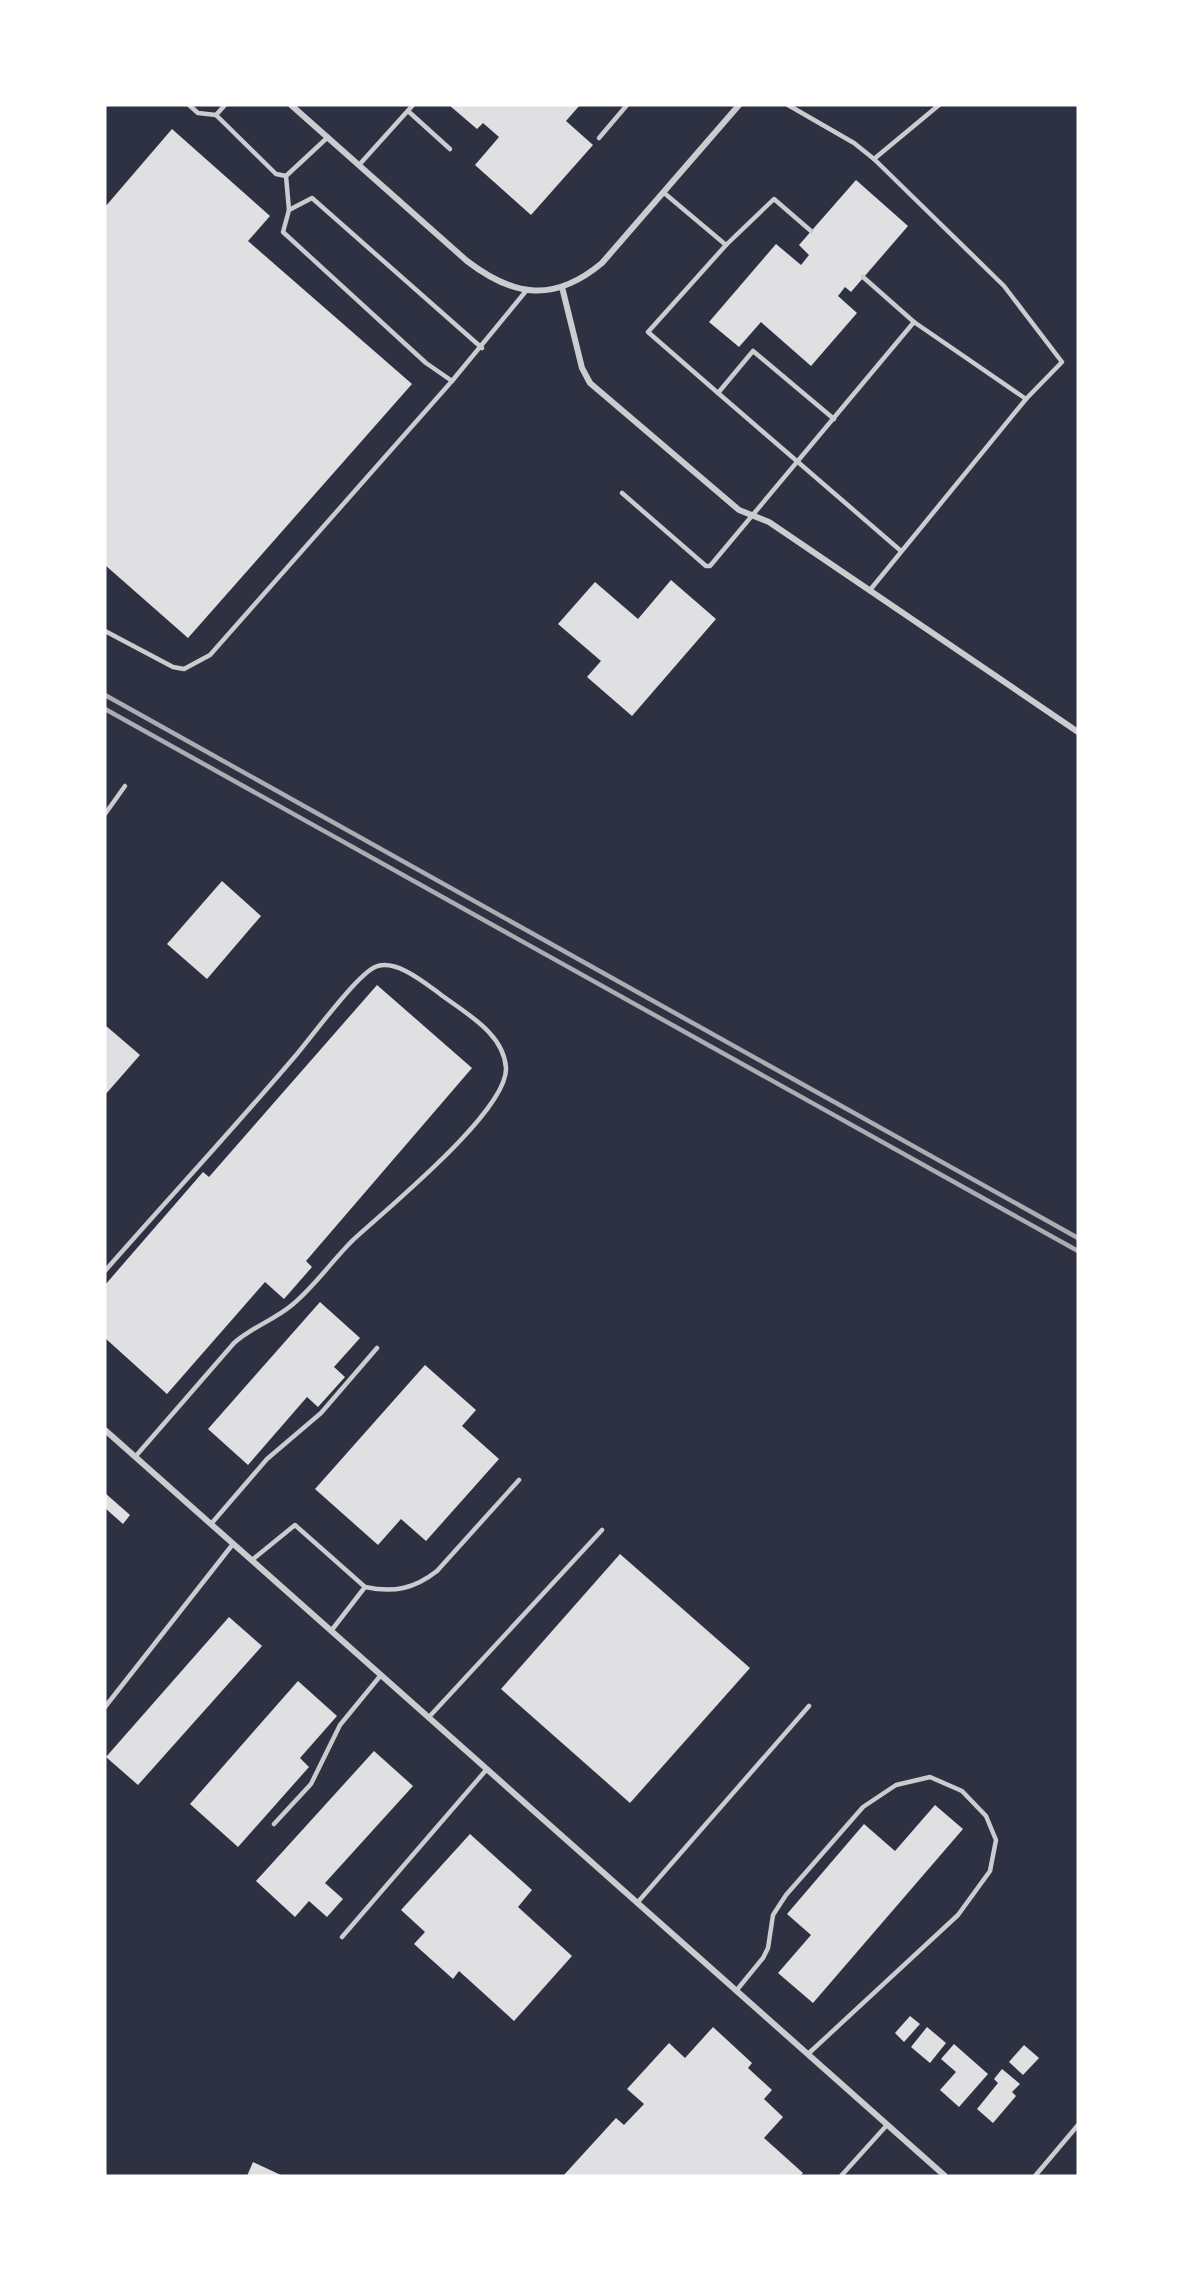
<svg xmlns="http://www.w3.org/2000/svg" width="1183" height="2281" font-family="'DM Sans',sans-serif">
<rect width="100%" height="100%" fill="#2d3142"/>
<g fill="#e0e0e3">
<path d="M449 105H580L566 121 593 145 531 215 475 165 499 137 483 123 477 129Z"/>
<path d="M172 129 270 216 248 241 412 384 188 638 105 565V207Z"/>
<path d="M856 180 908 226 851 292 845 287 838 296 857 313 811 366 761 322 739 347 709 322 776 244 801 265 809 255 799 245Z"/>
<path d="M671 580 716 619 632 716 587 677 601 661 558 624 595 582 638 619Z"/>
<path d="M222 881 261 916 207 979 167 944Z"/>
<path d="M377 985 472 1068 306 1261 312 1267 284 1299 265 1282 167 1394 105 1338V1285L203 1172 209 1177Z"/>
<path d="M105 1025 140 1055 105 1095Z"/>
<path d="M320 1302 360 1338 334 1367 345 1377 318 1407 307 1397 248 1465 208 1429Z"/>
<path d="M425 1365 476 1410 462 1426 499 1459 426 1541 401 1519 378 1545 315 1489Z"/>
<path d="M105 1493 130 1515 123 1524 105 1508Z"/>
<path d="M620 1554 750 1668 630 1803 501 1689Z"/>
<path d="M229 1617 262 1646 138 1785 106 1757Z"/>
<path d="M298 1681 337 1716 300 1758 309 1767 238 1847 190 1804Z"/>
<path d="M374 1751 413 1786 325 1883 343 1899 327 1917 309 1901 295 1917 256 1881Z"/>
<path d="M935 1805 963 1829 813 2003 778 1973 811 1935 787 1914 864 1824 895 1851Z"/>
<path d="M470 1834 532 1890 518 1907 572 1956 514 2021 459 1971 453 1979 414 1944 425 1932 401 1910Z"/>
<path d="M910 2016 920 2024 904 2042 895 2033Z"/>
<path d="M713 2027 752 2063 748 2068 772 2090 764 2099 783 2117 764 2138 803 2173 800 2176H563L616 2118 624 2125 644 2104 627 2089 669 2043 685 2058Z"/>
<path d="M927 2027 946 2043 930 2063 911 2047Z"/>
<path d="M954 2044 988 2074 959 2107 940 2090 956 2072 941 2059Z"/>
<path d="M1024 2045 1039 2058 1023 2075 1009 2062Z"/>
<path d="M1002 2069 1020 2084 1012 2092 1016 2096 993 2123 977 2109 998 2083 994 2079Z"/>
<path d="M253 2162 283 2176H247Z"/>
</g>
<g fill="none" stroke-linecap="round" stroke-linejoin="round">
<g stroke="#caccd0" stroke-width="4.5">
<path d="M189 105 198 113 216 115 225 105"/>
<path d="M788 105 854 143 874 159 939 105"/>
<path d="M408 111 450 149"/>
<path d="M216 115 276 174 286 176 328 137"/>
<path d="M599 138 627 105"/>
<path d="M874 159 1004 286 1062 362 1026 399"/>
<path d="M359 165 413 105"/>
<path d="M286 176 289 210"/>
<path d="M663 192 726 245 648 332 718 393"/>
<path d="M726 245 774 199 811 231"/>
<path d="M863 277 914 322"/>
<path d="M482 348 312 198 289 210 283 232 426 363 452 381 526 291"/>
<path d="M834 419 753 351 718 393 901 551"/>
<path d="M622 493 706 566H710L914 322 1026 399 870 590"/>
<path d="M105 631 173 667 184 669 210 655 452 381"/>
<path d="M105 814 125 786"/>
<path d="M105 1271C169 1198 234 1128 297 1054 313 1035 356 976 375 967 395 958 425 983 440 994 465 1013 504 1033 506 1068 508 1111 384 1211 352 1241 331 1262 314 1287 292 1305 274 1320 252 1327 234 1343L135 1457"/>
<path d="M211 1524 267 1459 321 1413 377 1348"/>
<path d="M252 1560 295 1525 365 1587 331 1631"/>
<path d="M365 1587C394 1593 414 1589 437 1571L519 1480"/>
<path d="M105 1707 233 1544"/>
<path d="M429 1717 602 1530"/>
<path d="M274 1824 311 1784 340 1725 381 1675"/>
<path d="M637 1903 809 1706"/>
<path d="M342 1937 487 1769"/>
<path d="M736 1991 763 1958 768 1948 773 1915 786 1895 863 1807 896 1785 930 1777 962 1791 986 1816 996 1840 990 1871 958 1915 808 2054"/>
<path d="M841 2176 887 2125"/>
<path d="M1035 2176 1078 2125"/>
</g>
<g stroke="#caccd0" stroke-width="6">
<path d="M291 105 467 261C514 297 554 303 602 263L739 105"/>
<path d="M562 287 582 368 590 383 739 510 769 522 1078 732"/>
<path d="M105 1430 945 2176"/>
</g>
<g stroke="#abadb3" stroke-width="4.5">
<path d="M105 695 1078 1238"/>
<path d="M105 709 1078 1251"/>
</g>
</g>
<rect width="1183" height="2281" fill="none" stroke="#ffffff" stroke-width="213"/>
</svg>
